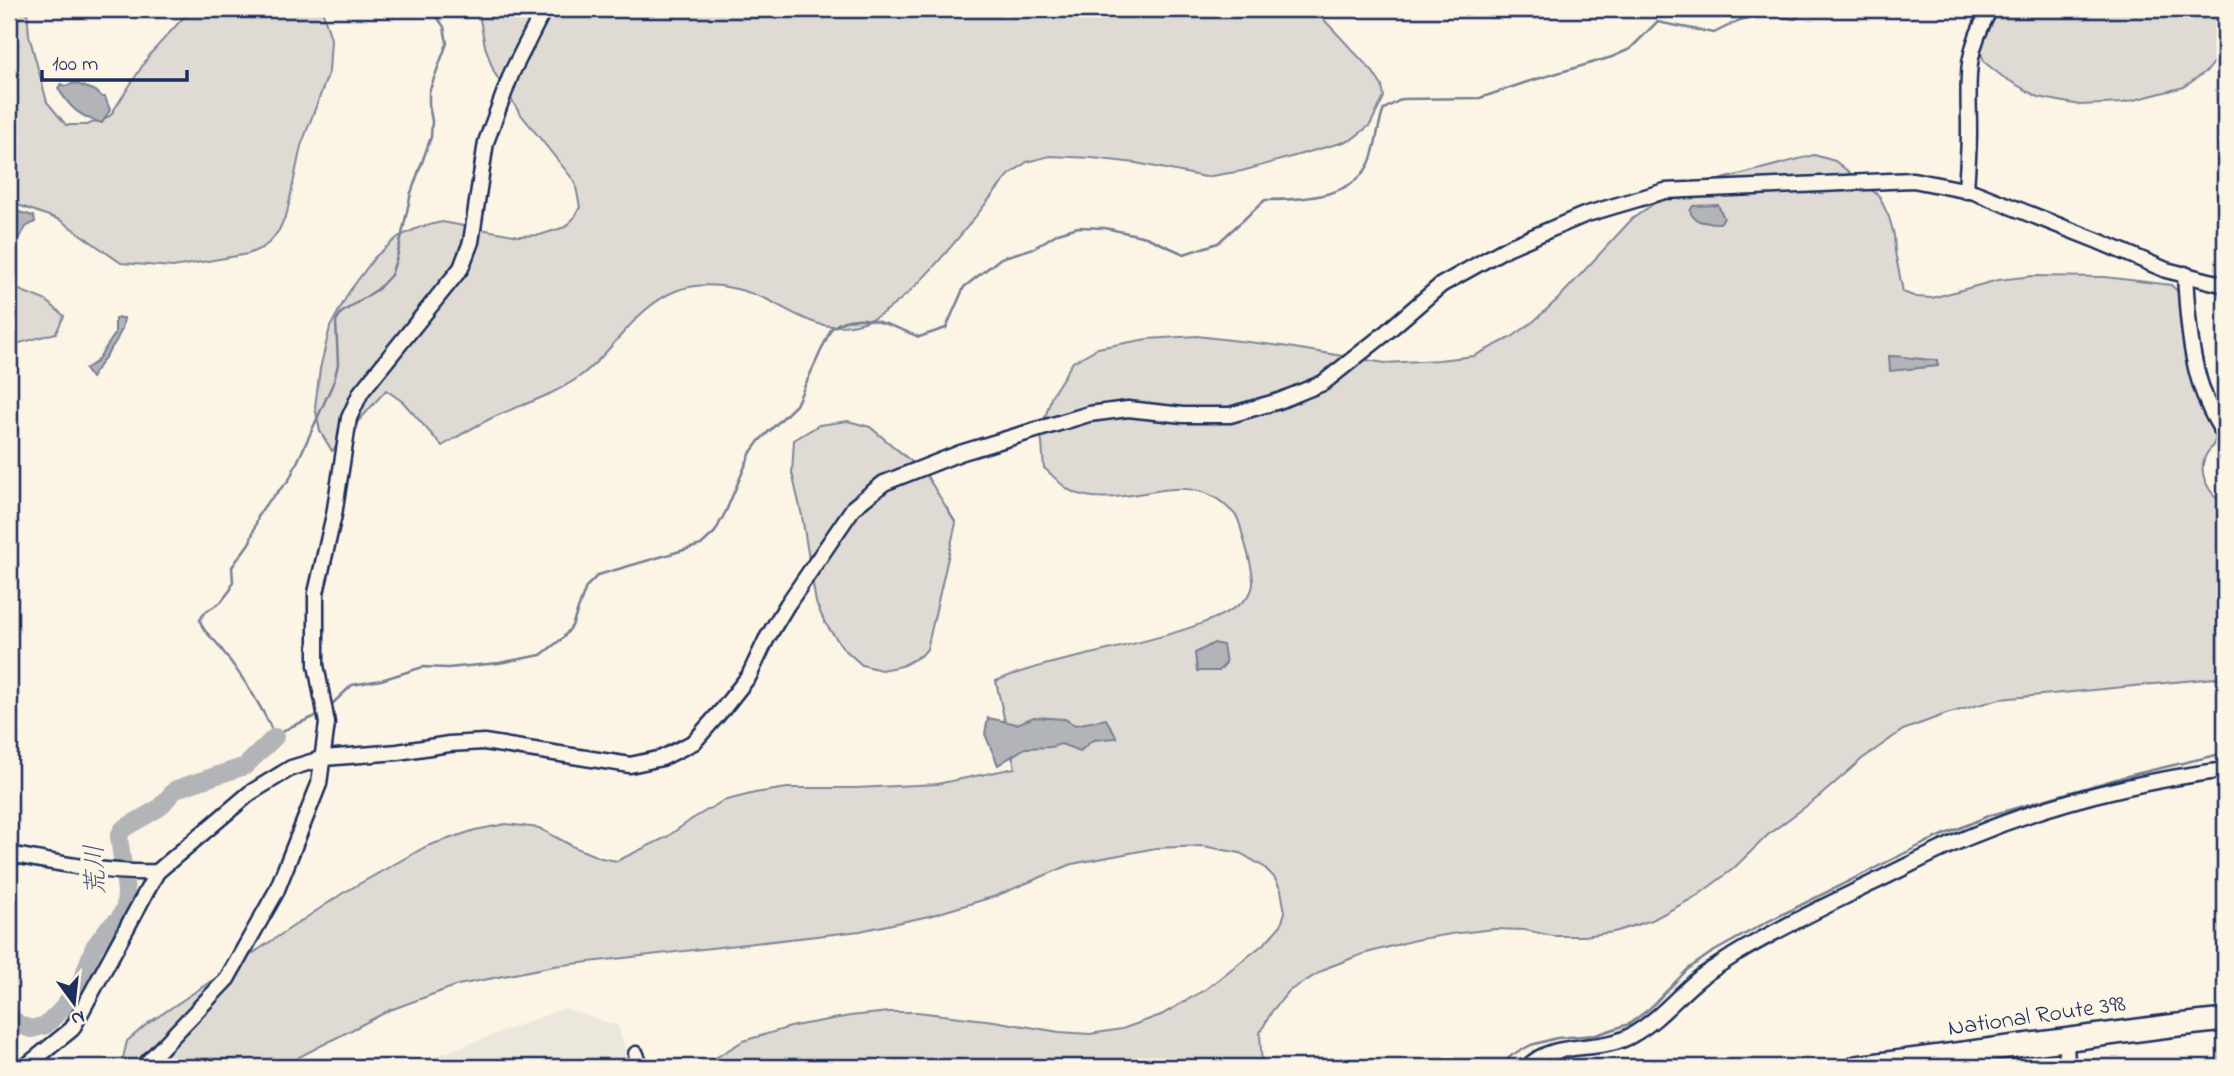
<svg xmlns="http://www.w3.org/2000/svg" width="2234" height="1076" font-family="'Indie Flower','Klee One',sans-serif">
<rect width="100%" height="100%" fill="#fcf5e5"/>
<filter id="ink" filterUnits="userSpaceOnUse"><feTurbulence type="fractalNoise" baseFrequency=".0143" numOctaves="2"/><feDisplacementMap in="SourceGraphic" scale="14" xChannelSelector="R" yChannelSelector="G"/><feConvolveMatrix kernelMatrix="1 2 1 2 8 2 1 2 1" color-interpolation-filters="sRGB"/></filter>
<g filter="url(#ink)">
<path fill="#ece7dc" d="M565 1008 618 1026 630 1067H407Z"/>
<g fill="#dfdbd4" stroke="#7d8599" stroke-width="2">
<path d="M9 9H27L29 35 47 102 66 125H87L110 116 150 54 183 18 197 9H322L331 39 329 72 301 146 287 213 279 230 270 242 262 248 248 254 173 267 121 263 60 220 15 204 9 209Z"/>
<path d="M478 9H1314L1373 72 1382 86 1384 97 1370 125 1351 140 1242 171 1205 177 1136 163 1092 158 1050 156 1027 162 1010 174C975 214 915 303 867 321 853 326 833 328 819 324 801 319 783 307 766 299 740 288 707 280 678 290 635 306 615 351 579 377 555 394 530 402 503 413 481 422 462 434 442 446L403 402 386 390 332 451 320 431 315 407 320 369 330 327 349 292 375 257 398 237 420 227 442 222 519 236 540 235 565 227 574 218 580 207 575 182 519 112 494 72 485 46Z"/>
<path d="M1976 9H2225L2224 50 2208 70 2184 87 2123 103 2080 105 2038 97 2003 77 1984 62 1973 27Z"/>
<path d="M1814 155 1835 161 1879 196 1889 217 1894 235 1895 252 1903 292 1916 297 1932 298 1998 280 2033 276 2105 277 2171 285 2187 300 2216 432C2215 449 2211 444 2205 457 2197 475 2211 496 2225 505V677L2000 699 1946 714 1903 730 1862 759 1820 796 1770 833 1733 869 1697 896 1652 920 1614 932 1584 936H1553L1525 930 1494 929 1451 934 1415 940 1363 954 1329 967 1289 991 1272 1011 1260 1033 1262 1067H701L743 1041 794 1026 850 1016 890 1012H917L994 1021 1059 1032 1090 1034 1122 1029 1161 1015 1206 989 1265 943 1281 925 1285 912 1281 890 1274 877 1264 867 1240 853 1203 846 1156 848 1072 864 996 896 929 916 860 931 554 966 458 985 390 1010 299 1057 287 1067H121L127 1041 147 1024 343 893 427 846 475 830 506 824 539 828 576 848 601 858 617 861 667 837 692 819 723 801 755 793 787 788H856L937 784 1015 768 996 681C1022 670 1050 663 1078 657 1112 648 1242 624 1252 589 1256 579 1248 554 1245 543 1242 535 1241 525 1237 517 1234 513 1229 509 1226 506 1183 465 1123 513 1073 492 1063 488 1053 475 1044 468L1041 431 1052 395 1073 362 1098 348 1147 339 1197 336 1282 346 1385 363 1439 360 1474 356 1512 337 1534 321 1558 299 1632 219 1656 202 1700 185Z"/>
<path d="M9 269 19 290 47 301 64 316 56 333 9 346Z"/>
<path d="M848 421 870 427 925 473 956 523 927 649 922 655 902 666 881 670 862 665 844 649 825 623 816 603 802 516 792 473 794 440 819 425Z"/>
</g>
<g fill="#b2b4b8" stroke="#767f94" stroke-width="2">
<path d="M75 83 96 91 102 97H105L110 110 102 123C80 117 69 107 58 88L61 84 65 86Z"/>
<path d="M1718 205 1724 218 1720 223C1707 222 1695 225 1690 211L1693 206Z"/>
<path d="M9 212H19L34 216 35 222 26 227 18 240 9 236Z"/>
<path d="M115 318H124L122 329 116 341 91 378 85 369 96 362 115 334Z"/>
<path d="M1889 356C1906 356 1920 360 1937 360L1938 366 1890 371Z"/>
<path d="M1214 643 1223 645 1226 663 1219 671H1197L1195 653Z"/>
<path d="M1034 717 1065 719 1075 725 1106 719 1117 738 1093 740 1080 751 1061 744 1051 747 1025 748 998 765 985 734 988 718 1017 724Z"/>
</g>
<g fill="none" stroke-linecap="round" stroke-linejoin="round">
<g stroke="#767f94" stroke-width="2.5">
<path d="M329 707 352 685 381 680 423 667 448 668 499 663 541 655 563 638 572 626 586 587 598 575 701 545 715 532 726 511 751 452 759 441 796 405 831 329C856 307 892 326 919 337L946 328 964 287 1001 258 1034 248 1058 233 1078 227 1105 228 1146 237 1184 254 1218 243 1265 200C1301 200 1360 198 1372 156 1377 140 1378 124 1384 109L1402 99 1480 98 1527 82 1612 57 1630 49 1657 22 1714 33 1740 20 1765 13 1795 19 1805 9"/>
<path d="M321 714 290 727 275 737C263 707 239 672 219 646 212 636 203 633 200 620L204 613 221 602 231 589 233 581 232 567 250 542 259 514 266 504 289 480 307 441 334 381 338 364 336 321 341 313 378 289 391 275 397 257 411 193 431 137 432 121 429 105V92L447 43 444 27 432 9"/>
<path d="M1500 1067 1512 1055 1531 1045 1557 1038 1596 1035 1629 1024 1649 1009 1688 969 1711 953 1765 923 1927 842 1988 816 2127 776 2225 753"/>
</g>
<path stroke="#b2b4b8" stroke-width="18" d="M9 1016 20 1025 31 1029 46 1025 61 1010 81 982 94 947 109 927 119 919 125 907 126 891 119 836 123 829 159 808 176 789 245 766 275 737"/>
<defs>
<g id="minor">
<path d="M1966 191C1967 171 1969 151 1969 131 1969 79 1963 57 1990 9"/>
<path d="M2185 274C2188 330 2192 388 2225 435"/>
<path d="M9 854C56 863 110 874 157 872L250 793 291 768 324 758 398 752 449 744 484 742 630 765 662 758 694 742 723 709 749 676 766 640 787 605 854 507 884 483 960 453 1089 414 1128 409 1183 415H1230L1279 401 1323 383 1382 336 1441 285 1507 248 1584 215 1665 191 1913 180 1974 192 2098 241 2166 270 2225 285"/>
<path d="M2066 1039 2067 1067"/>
<path d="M636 1054 640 1067"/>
<path d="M25 1067 72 1029 157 872"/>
<path d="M143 1067 227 979 276 892 319 784 327 723 316 665V593L334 515 349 418 361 392 461 268 471 242 486 142 512 72 544 9"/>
<path d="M1528 1067C1554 1039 1600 1054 1632 1035 1659 1020 1677 996 1701 977 1712 969 1725 961 1736 954 1779 928 1824 907 1868 885 1902 869 1935 851 1969 837 2050 803 2139 781 2225 770"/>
</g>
<path id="highway" d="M1857 1067 2169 1026 2225 1020"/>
</defs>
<use href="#minor" stroke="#1b2f5e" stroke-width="19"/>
<use href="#highway" stroke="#1b2f5e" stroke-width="26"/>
<use href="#minor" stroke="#fcf5e5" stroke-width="14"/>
<use href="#highway" stroke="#fcf5e5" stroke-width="21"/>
</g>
</g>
<g text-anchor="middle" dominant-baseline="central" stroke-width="7" stroke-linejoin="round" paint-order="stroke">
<g font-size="24" fill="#1b2f5e" stroke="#fcf5e5">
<text transform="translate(2037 1017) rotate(-8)">National Route 398</text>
</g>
<g font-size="26" font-style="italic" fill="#485779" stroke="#fcf5e5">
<text transform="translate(97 870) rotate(-92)">荒川</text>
</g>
</g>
<rect width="2234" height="1076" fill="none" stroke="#fcf5e5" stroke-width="35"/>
<rect x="18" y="18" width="2199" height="1041" fill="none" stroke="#1b2f5e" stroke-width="2.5" filter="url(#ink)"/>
<g transform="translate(74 1003) rotate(165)" stroke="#fcf5e5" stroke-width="5" paint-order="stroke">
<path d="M0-5L12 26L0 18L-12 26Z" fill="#1b2f5e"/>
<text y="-10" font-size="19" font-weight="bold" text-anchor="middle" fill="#1b2f5e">N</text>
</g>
<path d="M42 70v10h145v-10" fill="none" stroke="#1b2f5e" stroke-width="3.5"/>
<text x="52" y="70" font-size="21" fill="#1b2f5e" stroke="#fcf5e5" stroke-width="5" paint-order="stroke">100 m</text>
</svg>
